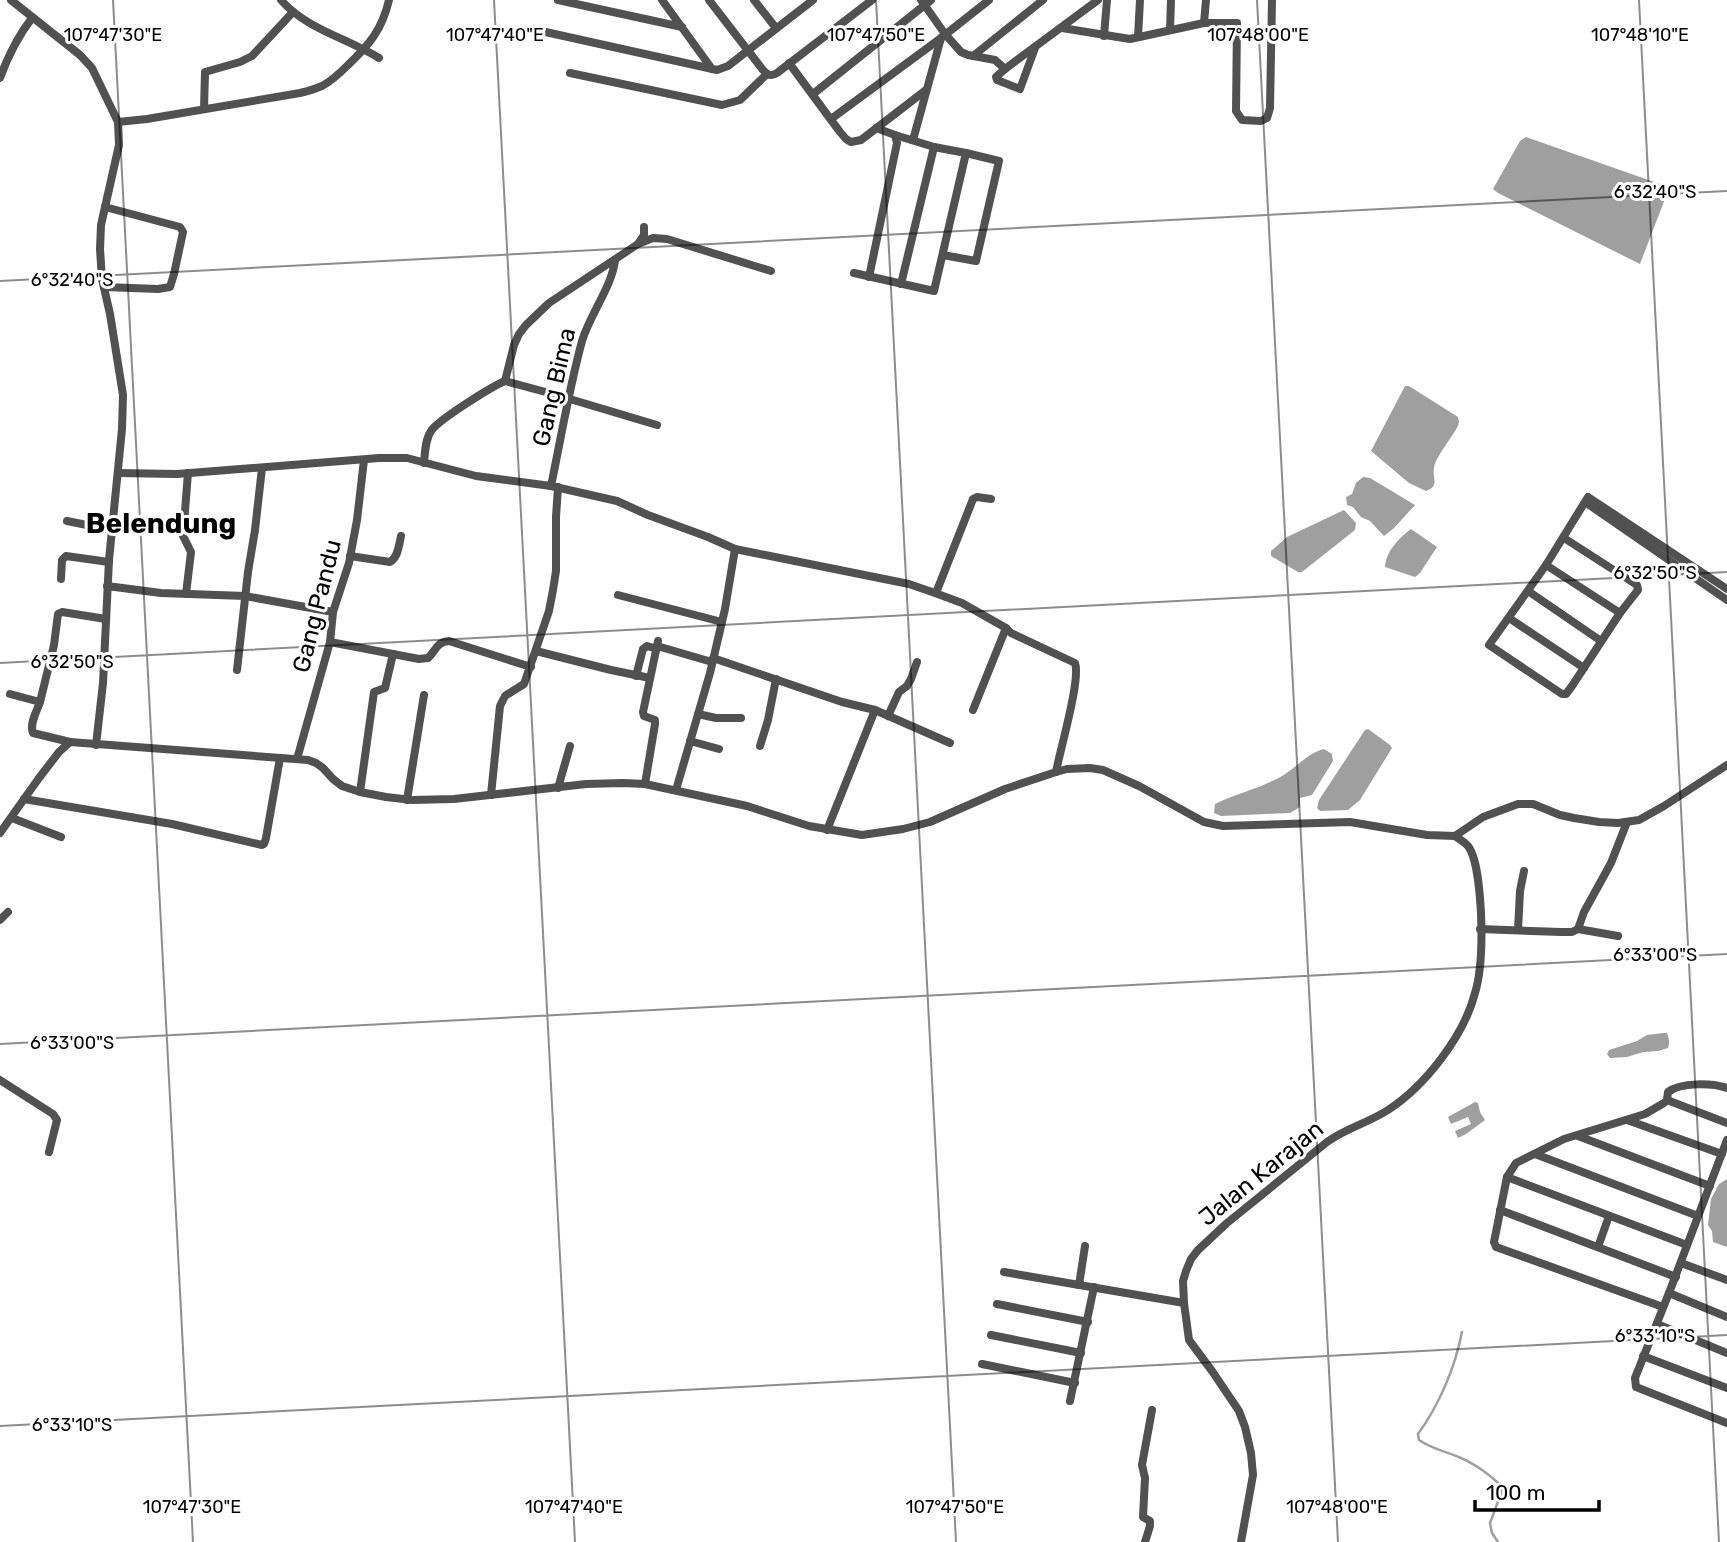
<svg xmlns="http://www.w3.org/2000/svg" width="1727" height="1542" font-family="Rubik,sans-serif">
<rect width="100%" height="100%" fill="#fff"/>
<g fill="#9f9f9f">
<path d="M1526 137 1660 184 1668 191 1640 264 1498 193 1493 189 1520 141Z"/>
<path d="M1405 386H1409L1458 417C1458 419 1459 421 1459 422 1459 429 1437 454 1434 467 1432 479 1440 486 1426 491L1409 483 1371 451Z"/>
<path d="M1363 477 1370 478 1415 505 1394 528 1384 536 1370 521 1361 517 1353 507 1347 505 1346 497 1352 494 1356 483Z"/>
<path d="M1344 510 1356 523 1355 530 1302 572H1298L1271 556V551L1287 537Z"/>
<path d="M1411 529 1437 547 1420 573 1415 577 1385 567C1386 551 1399 538 1411 529Z"/>
<path d="M1368 729 1390 745 1392 748 1360 800 1348 810 1320 811 1317 808 1319 800 1365 730Z"/>
<path d="M1324 749 1332 754 1333 761 1312 795 1300 798V807L1290 813 1221 816 1214 813 1215 804C1237 793 1261 788 1282 776 1297 767 1308 753 1324 749Z"/>
<path d="M1663 1033H1667C1669 1039 1670 1042 1668 1048L1658 1051 1643 1052 1627 1057 1610 1058 1607 1054 1609 1050 1637 1041 1647 1035Z"/>
<path d="M1475 1102 1478 1103 1480 1112 1485 1120 1466 1134 1458 1138 1455 1131 1471 1124 1468 1117 1451 1124 1448 1117Z"/>
<path d="M1727 1179V1247L1713 1242 1712 1231 1708 1225 1711 1199 1719 1184Z"/>
</g>
<g fill="none" stroke-linecap="round" stroke-linejoin="round">
<path stroke="#9f9f9f" stroke-width="2.5" d="M1462 1332C1455 1368 1439 1405 1418 1434L1419 1440C1432 1449 1447 1452 1461 1458 1475 1464 1492 1476 1503 1488L1490 1523 1492 1533 1498 1542"/>
<g stroke="#515151" stroke-width="8">
<path d="M11 0 80 55 92 68 118 122 119 145 101 225 100 249 102 279 110 314 123 395 122 429 109 560 103 683 96 745"/>
<path d="M281 0C306 29 347 38 379 58"/>
<path d="M558 0 682 27"/>
<path d="M662 0 712 69"/>
<path d="M709 0 763 70C768 75 771 77 777 73L872 0"/>
<path d="M754 0 776 28"/>
<path d="M921 0 945 34 961 52 968 55 995 60 1005 69 1098 0"/>
<path d="M1204 23 1206 0"/>
<path d="M1062 28 1130 39 1204 23H1237L1236 111 1242 120 1261 121 1267 118 1270 108 1272 0"/>
<path d="M532 29 717 70 728 66 813 0"/>
<path d="M1170 30 1171 0"/>
<path d="M1104 36 1107 0"/>
<path d="M1138 37 1140 0"/>
<path d="M973 56 1043 0"/>
<path d="M789 63 840 132 846 139 851 142 861 140 926 90"/>
<path d="M1005 69 996 77 997 80 1020 89 1035 48"/>
<path d="M570 73 722 105 740 100 767 74"/>
<path d="M0 78C8 56 18 36 32 18"/>
<path d="M813 94 931 0"/>
<path d="M204 109 205 72 240 62 252 56 293 12"/>
<path d="M831 119 941 38 989 0"/>
<path d="M118 122 147 119 300 93C308 91 315 89 322 86 332 81 340 73 348 65 369 45 382 30 389 0"/>
<path d="M913 140 941 38"/>
<path d="M638 244 653 238 667 239 771 271"/>
<path d="M943 255 976 261 999 161 966 153"/>
<path d="M854 273 934 291 966 153 934 147 895 135"/>
<path d="M869 277 897 143 895 135 876 128"/>
<path d="M901 284 934 147"/>
<path d="M104 287 158 289 170 287 174 274 183 232 180 227 105 207"/>
<path d="M505 381 514 345 519 334 526 325 549 303 638 244 644 235V227"/>
<path d="M424 463C425 453 425 440 431 431 438 420 491 387 505 381L553 394 657 425"/>
<path d="M118 473 177 474 379 458H407L476 476 551 486 617 501 648 515 708 537 735 549 909 584 935 593 962 603 1006 628 1011 633 1075 663C1081 679 1060 750 1056 772"/>
<path d="M551 486C561 438 569 389 582 341 590 314 612 287 615 260"/>
<path d="M1585 502 1727 600"/>
<path d="M67 521 112 530"/>
<path d="M1564 538 1637 585 1638 590 1620 613 1572 686 1566 694H1562L1489 645 1546 565 1588 497 1727 589"/>
<path d="M350 556 390 562C398 558 399 545 401 536"/>
<path d="M1546 565 1620 613"/>
<path d="M61 579 62 560 66 556 109 562"/>
<path d="M107 586 161 593 245 596 333 612"/>
<path d="M1528 591 1601 641"/>
<path d="M936 593 973 499 977 497 991 499"/>
<path d="M186 594 191 552 183 536 188 473"/>
<path d="M618 595 722 622"/>
<path d="M1509 618 1584 668"/>
<path d="M330 642 419 659 428 658C436 651 436 642 449 641L531 667"/>
<path d="M657 646 712 662"/>
<path d="M536 651 611 670 650 678"/>
<path d="M713 658 842 702 875 710 950 743"/>
<path d="M237 670 248 572 255 530 262 468"/>
<path d="M636 676 643 649 647 646 657 649"/>
<path d="M10 694 40 702C37 711 29 724 33 733L70 742"/>
<path d="M40 702 54 645 58 614 62 612 106 619"/>
<path d="M973 710 1006 628"/>
<path d="M698 714 716 718H741"/>
<path d="M888 716 899 692 907 686 911 679 917 662"/>
<path d="M690 741 719 749"/>
<path d="M760 746 768 720 776 679"/>
<path d="M297 759 330 642 333 612 349 563 357 520 364 460"/>
<path d="M645 784 655 724V720L644 716 643 712 658 641"/>
<path d="M558 788 570 746"/>
<path d="M676 790 710 673 725 609 735 549"/>
<path d="M360 792 374 692 385 688 393 654"/>
<path d="M491 795 500 706 505 696 524 684 549 611 553 590 556 571V517L558 487"/>
<path d="M24 799 172 824 262 845 264 844 266 838 280 758"/>
<path d="M407 800 424 695"/>
<path d="M12 818 61 837"/>
<path d="M827 830 875 710"/>
<path d="M0 833 39 778 59 752 70 742 308 760 316 763 323 768 333 779 342 786 360 792 386 797 412 800 454 799 586 784 623 783 645 784 747 806 809 826 862 835 903 829 930 822 1005 789 1056 772 1067 769 1090 768 1103 770 1139 786 1204 822 1223 826 1350 822 1427 835 1455 836 1483 817 1518 804H1533L1560 815 1574 818 1599 822 1618 823 1639 820 1664 806 1727 765"/>
<path d="M0 920 8 912"/>
<path d="M1480 929 1561 932H1572L1578 929 1584 912 1611 863 1627 822"/>
<path d="M1578 929 1618 936"/>
<path d="M1518 930 1520 891 1524 871"/>
<path d="M0 1080 53 1114 57 1120 49 1152"/>
<path d="M1667 1100 1727 1123"/>
<path d="M1627 1120 1722 1154"/>
<path d="M1578 1136 1710 1186"/>
<path d="M1727 1140 1669 1293 1727 1317"/>
<path d="M1535 1154 1698 1216"/>
<path d="M1507 1177 1687 1245"/>
<path d="M1500 1210 1676 1277"/>
<path d="M1598 1247 1609 1216"/>
<path d="M1681 1263 1727 1280"/>
<path d="M1004 1272 1184 1303"/>
<path d="M1079 1285 1085 1246"/>
<path d="M1669 1293 1635 1378 1636 1387 1727 1423"/>
<path d="M997 1304 1088 1322"/>
<path d="M1663 1307 1496 1247 1494 1242 1507 1177 1516 1163 1564 1139 1645 1114 1664 1103 1667 1100 1668 1092C1681 1082 1712 1083 1727 1088"/>
<path d="M1657 1324 1727 1353"/>
<path d="M991 1335 1081 1353"/>
<path d="M1643 1356 1727 1388"/>
<path d="M982 1364 1075 1383"/>
<path d="M1070 1401 1094 1287"/>
<path d="M1145 1542 1150 1526V1521L1143 1517 1145 1478 1142 1465 1152 1410"/>
<path d="M1241 1542 1253 1475 1251 1453 1245 1427 1239 1411 1212 1371 1189 1340 1184 1303 1183 1281 1186 1271 1191 1259 1198 1250 1227 1223 1327 1142C1346 1128 1368 1123 1388 1110 1425 1086 1464 1036 1475 993 1482 970 1482 937 1481 913 1480 896 1478 859 1468 846 1465 842 1459 839 1455 836"/>
</g>
</g>
<path fill="none" stroke="#000" stroke-width="2" stroke-opacity="0.45" d="M113 0 193 1542M494 0 575 1542M876 0 956 1542M1257 0 1338 1542M1639 0 1719 1542M0 281 1727 191M0 663 1727 572M0 1044 1727 954M0 1426 1727 1335"/>
<g text-anchor="middle" dominant-baseline="central" stroke-width="6" stroke-linejoin="round" paint-order="stroke">
<g font-size="24" fill="#000" stroke="#fff">
<text transform="translate(554 387) rotate(-77)">Gang Bima</text>
<text transform="translate(317 606) rotate(-76)">Gang Pandu</text>
<text transform="translate(1261 1173) rotate(-39)">Jalan Karajan</text>
</g>
<g font-size="28" font-weight="bold" fill="#000" stroke="#fff">
<text x="161" y="523">Belendung</text>
</g>
</g>
<g font-size="18" text-anchor="middle" fill="#000" stroke="#fff" stroke-width="6" stroke-linejoin="round" paint-order="stroke">
<text x="113" y="41">107°47'30"E</text>
<text x="495" y="41">107°47'40"E</text>
<text x="876" y="41">107°47'50"E</text>
<text x="1258" y="41">107°48'00"E</text>
<text x="1640" y="41">107°48'10"E</text>
<text x="1655" y="198">6°32'40"S</text>
<text x="72" y="286">6°32'40"S</text>
<text x="1655" y="579">6°32'50"S</text>
<text x="72" y="668">6°32'50"S</text>
<text x="1655" y="961">6°33'00"S</text>
<text x="72" y="1049">6°33'00"S</text>
<text x="1655" y="1342">6°33'10"S</text>
<text x="72" y="1431">6°33'10"S</text>
<text x="192" y="1513">107°47'30"E</text>
<text x="574" y="1513">107°47'40"E</text>
<text x="955" y="1513">107°47'50"E</text>
<text x="1337" y="1513">107°48'00"E</text>
</g>
<path d="M1475 1500v10h124v-10" fill="none" stroke="#000000" stroke-width="3.5"/>
<text x="1486" y="1500" font-size="21" fill="#000000" stroke="#ffffff" stroke-width="5" paint-order="stroke">100 m</text>
</svg>
